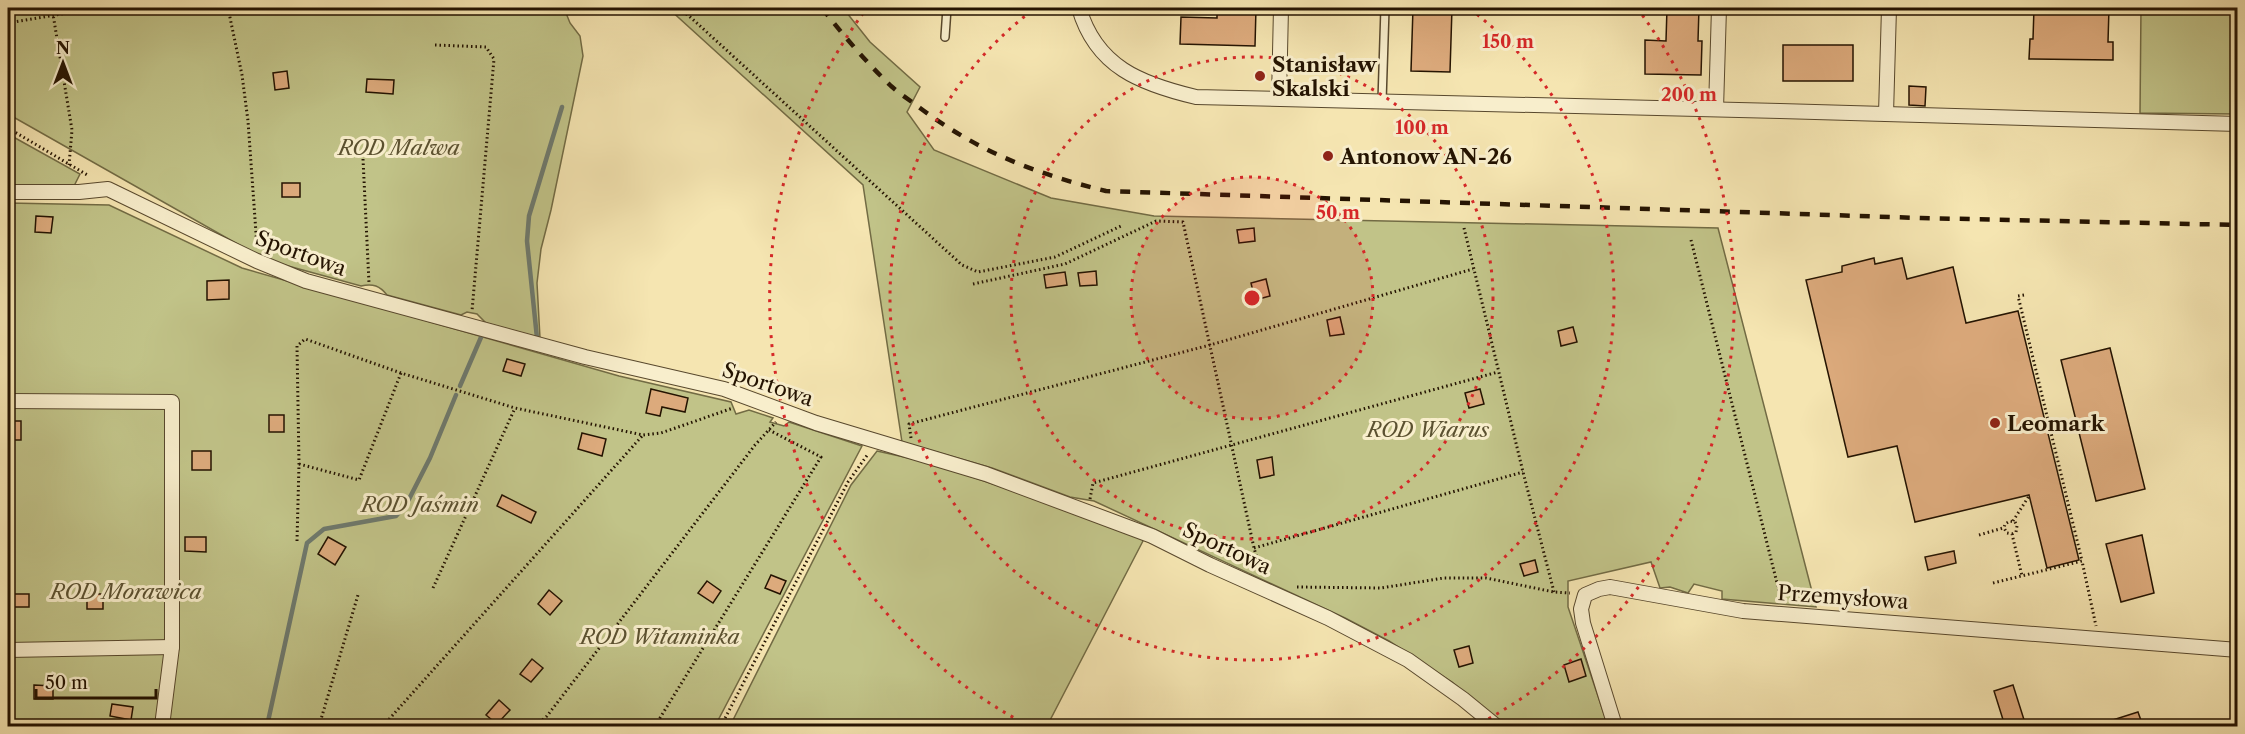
<svg xmlns="http://www.w3.org/2000/svg" width="2245" height="734" font-family="'Libre Caslon Text',serif">
<rect width="100%" height="100%" fill="#f5e5b1"/>
<filter id="stains"><feTurbulence type="fractalNoise" baseFrequency=".00333" numOctaves="4"/><feColorMatrix values="0 0 0 0 .2 0 0 0 0 .09 0 0 0 0 .02 0 0 0 .5 -.17"/></filter>
<radialGradient id="worn" r=".72"><stop offset=".6" stop-color="#630" stop-opacity="0"/><stop offset="1" stop-color="#630" stop-opacity=".3"/></radialGradient>
<g fill="#c1c388" stroke="#726b44" stroke-width="1.5">
<path d="M8 8H564L570 23 580 36 583 56 551 210 541 249 537 283 540 338 486 323 477 314 467 312 461 315 387 295C380 286 373 283 361 286L270 261 266 255 255 254 8 114Z"/>
<path d="M668 8H843L870 42 920 87 907 112 934 150 1051 198 1154 216 1718 228 1816 607 1722 599V591L1694 584 1688 593 1670 587 1660 588 1651 562 1568 581V607L1608 726H1505L1452 682 1389 641 1345 618 1094 501 1070 497 992 468 902 442 863 185Z"/>
<path d="M2141 8H2237V114L2140 113Z"/>
<path d="M8 134 80 174 74 186 8 187Z"/>
<path d="M8 203 109 205 242 268 619 376 731 402 736 414 749 410 773 418 770 422 784 426 789 422 862 446 715 726H8Z"/>
<path d="M877 451 931 463 1046 502 1144 539 1047 726H730L851 485Z"/>
</g>
<g fill="none" stroke-linecap="round" stroke-linejoin="round">
<g stroke="#6e796d" stroke-width="4.5">
<path d="M537 338 527 241 529 216 562 107"/>
<path d="M460 386 482 335 487 336"/>
<path d="M267 726 307 543 324 529 396 516 406 505 430 458 456 395"/>
</g>
</g>
<g fill="#dcaa7c" stroke="#241301" stroke-width="1.5">
<path d="M1217 8H1256L1255 46 1180 44 1181 17 1217 18Z"/>
<path d="M1413 8H1452L1450 72 1411 71Z"/>
<path d="M1667 8H1699L1698 41H1702L1701 75 1645 74V40L1666 41Z"/>
<path d="M2034 8H2109L2108 42H2113V60L2029 59 2030 39H2033Z"/>
<rect x="1783" y="45" width="70" height="36"/>
<path d="M287 71 289 88 275 90 273 73Z"/>
<path d="M367 79 394 80 393 94 366 92Z"/>
<path d="M1909 86 1926 87 1925 106 1909 105Z"/>
<rect x="282" y="183" width="18" height="14"/>
<path d="M36 216 53 217 51 233 35 232Z"/>
<path d="M1254 228 1255 241 1239 243 1237 230Z"/>
<path d="M1874 258 1875 264 1902 258 1907 279 1953 267 1966 323 2018 311 2079 560 2047 568 2029 495 1915 522 1897 446 1848 457 1806 280 1842 272V266Z"/>
<path d="M1096 271 1097 285 1080 286 1078 273Z"/>
<path d="M1065 272 1067 285 1046 288 1044 275Z"/>
<path d="M1266 279 1270 296 1255 300 1251 283Z"/>
<path d="M229 280V299L207 300V281Z"/>
<path d="M1340 317 1344 334 1330 336 1327 320Z"/>
<path d="M1573 327 1577 342 1561 346 1558 331Z"/>
<path d="M2110 348 2145 489 2096 501 2061 360Z"/>
<path d="M507 359 525 364 521 376 503 371Z"/>
<path d="M651 389 688 398 685 412 662 407 660 416 646 413Z"/>
<path d="M1480 389 1484 404 1469 408 1465 393Z"/>
<rect x="269" y="415" width="15" height="17"/>
<rect x="8" y="421" width="13" height="19"/>
<path d="M582 433 606 439 602 456 578 449Z"/>
<rect x="192" y="451" width="19" height="19"/>
<path d="M1272 457 1274 475 1260 478 1257 460Z"/>
<path d="M502 495 536 512 531 523 497 506Z"/>
<path d="M2142 535 2154 593 2121 602 2106 544Z"/>
<path d="M185 537H206V552L185 551Z"/>
<path d="M328 537 346 547 335 565 318 554Z"/>
<path d="M1954 551 1956 563 1928 570 1925 557Z"/>
<path d="M1535 560 1538 572 1524 576 1520 564Z"/>
<path d="M771 575 786 581 780 594 765 588Z"/>
<path d="M707 581 721 591 713 603 698 593Z"/>
<path d="M549 590 562 601 550 615 538 604Z"/>
<rect x="11" y="594" width="18" height="13"/>
<rect x="87" y="594" width="16" height="15"/>
<path d="M1469 646 1473 663 1459 667 1454 650Z"/>
<path d="M532 659 543 668 531 682 520 674Z"/>
<path d="M1581 659 1586 676 1569 682 1564 665Z"/>
<path d="M34 685 53 686V699H34Z"/>
<path d="M2013 685 2026 726H2005L1994 691Z"/>
<path d="M499 700 510 710 497 724 486 715Z"/>
<path d="M112 704 133 707 131 720 110 716Z"/>
<path d="M2138 712 2143 726H2100V724Z"/>
</g>
<g fill="none" stroke-linecap="round" stroke-linejoin="round">
<defs>
<g id="service">
<path d="M945 37 947 8"/>
<path d="M1382 101 1385 8"/>
</g>
<g id="minor">
<path d="M1079 8C1096 67 1141 84 1196 97L1780 111 2238 124"/>
<path d="M1279 98 1281 8"/>
<path d="M1716 109 1719 8"/>
<path d="M1886 114 1889 8"/>
<path d="M8 192H79L108 189 257 261 306 281 585 357 724 389 816 423 986 474 1152 536 1210 565 1328 618 1408 660 1463 699 1496 726"/>
<path d="M8 401 172 402V647L162 726"/>
<path d="M8 650 172 647"/>
<path d="M1615 726 1583 623 1581 609 1585 595 1599 589 1610 587 1743 611 2238 650"/>
</g>
</defs>
<use href="#service" stroke="#58482d" stroke-width="10"/>
<use href="#minor" stroke="#58482d" stroke-width="16"/>
<g stroke="#241301" stroke-width="3" stroke-dasharray="1.5 3" stroke-linecap="butt">
<path d="M52 8 72 130 69 165"/>
<path d="M228 8 242 75 248 121 257 247"/>
<path d="M674 8 688 15 962 265 978 272 1055 257 1121 226"/>
<path d="M8 23 98 8"/>
<path d="M435 45 486 47 494 59 472 311"/>
<path d="M8 128 89 176"/>
<path d="M363 159 369 283"/>
<path d="M1464 228 1523 472 1554 592"/>
<path d="M1691 240 1781 599"/>
<path d="M973 284 1065 264 1156 221 1183 222 1254 548 1261 572"/>
<path d="M2024 295 2018 296 2082 561"/>
<path d="M911 438 909 424 1210 345 1473 269"/>
<path d="M299 464 359 480 401 373"/>
<path d="M1090 499 1093 483 1498 372"/>
<path d="M2013 521 2029 496"/>
<path d="M2012 534 2016 532 2017 526 2015 522 2010 521 2005 524 2004 528 2007 533 2012 534 2022 576"/>
<path d="M1979 535 2003 528"/>
<path d="M297 541 299 464 297 346 305 339 401 373 515 408 643 435 661 433 733 408"/>
<path d="M1254 548 1523 472"/>
<path d="M1993 583 2082 561 2096 626"/>
<path d="M1297 587 1381 588 1444 578H1486L1554 592 1570 593"/>
<path d="M433 588 515 408"/>
<path d="M319 726 358 595"/>
<path d="M383 726 643 435"/>
<path d="M536 726 547 716 755 445 776 422"/>
<path d="M655 726 821 457 769 430"/>
<path d="M721 726 848 482 868 454"/>
</g>
<use href="#service" stroke="#f8eecc" stroke-width="7"/>
<use href="#minor" stroke="#f8eecc" stroke-width="14"/>
<path stroke="#241301" stroke-width="4.5" stroke-dasharray="10 10" stroke-linecap="butt" d="M822 8C843 35 866 62 891 86 900 94 911 101 920 108 979 152 1036 174 1106 191L1921 218 2238 225"/>
</g>
<circle cx="1252" cy="298" r="121" fill="#d62828" fill-opacity=".12"/>
<g fill="none" stroke="#d62828" stroke-width="3" stroke-dasharray="3 6">
<circle cx="1252" cy="298" r="121"/>
<circle cx="1252" cy="298" r="241"/>
<path d="M1470 9A362 362 0 1 1 1034 9"/>
<path d="M1029 726A482 482 0 0 1 867 8M1637 8A482 482 0 0 1 1475 726"/>
</g>
<g fill="#8f2418" stroke="#f8eecc" stroke-width="2">
<circle cx="1260" cy="76" r="6"/>
<circle cx="1328" cy="156" r="6"/>
<circle cx="1995" cy="423" r="6"/>
</g>
<g text-anchor="middle" dominant-baseline="central" stroke-width="6" stroke-linejoin="round" paint-order="stroke">
<g font-size="21" font-weight="bold" fill="#241301" stroke="#f8eecc" text-anchor="start">
<text x="1272" y="64">Stanisław<tspan x="1272" dy="24">Skalski</tspan></text>
<text x="1340" y="156">Antonow AN-26</text>
<text x="2007" y="423">Leomark</text>
</g>
<g font-size="21" font-style="italic" fill="#5b5130" stroke="#f8eecc">
<text x="399" y="147">ROD Malwa</text>
<text x="1428" y="429">ROD Wiarus</text>
<text x="420" y="504">ROD Jaśmin</text>
<text x="126" y="591">ROD Morawica</text>
<text x="660" y="636">ROD Witaminka</text>
</g>
<g font-size="21" fill="#241301" stroke="#f8eecc">
<text transform="translate(301 253) rotate(20)">Sportowa</text>
<text transform="translate(768 384) rotate(19)">Sportowa</text>
<text transform="translate(1227 548) rotate(25)">Sportowa</text>
<text transform="translate(1843 597) rotate(4)">Przemysłowa</text>
</g>
</g>
<circle cx="1252" cy="298" r="9" fill="#d62828" stroke="#f8eecc" stroke-width="3"/>
<g font-size="18" text-anchor="middle" font-weight="bold" fill="#d62828" stroke="#f8eecc" stroke-width="6" stroke-linejoin="round" paint-order="stroke">
<text x="1508" y="48">150 m</text>
<text x="1689" y="101">200 m</text>
<text x="1422" y="134">100 m</text>
<text x="1338" y="219">50 m</text>
</g>
<rect width="2245" height="734" fill="none" stroke="#f5e5b1" stroke-width="30"/>
<rect x="9" y="9" width="2227" height="716" fill="none" stroke="#241301" stroke-width="3"/>
<rect x="15" y="15" width="2215" height="704" fill="none" stroke="#241301" stroke-width="1.5"/>
<g transform="translate(63 63)" stroke="#f8eecc" stroke-width="4.5" paint-order="stroke">
<path d="M0-4.5L10 22L0 15L-10 22Z" fill="#241301"/>
<text y="-9" font-size="16" font-weight="bold" text-anchor="middle" fill="#241301">N</text>
</g>
<path d="M36 689v9h120v-9" fill="none" stroke="#241301" stroke-width="3"/>
<text x="45" y="689" font-size="18" fill="#241301" stroke="#f8eecc" stroke-width="4.5" paint-order="stroke">50 m</text>
<rect width="100%" height="100%" filter="url(#stains)"/>
<rect width="100%" height="100%" fill="url(#worn)"/>
</svg>
